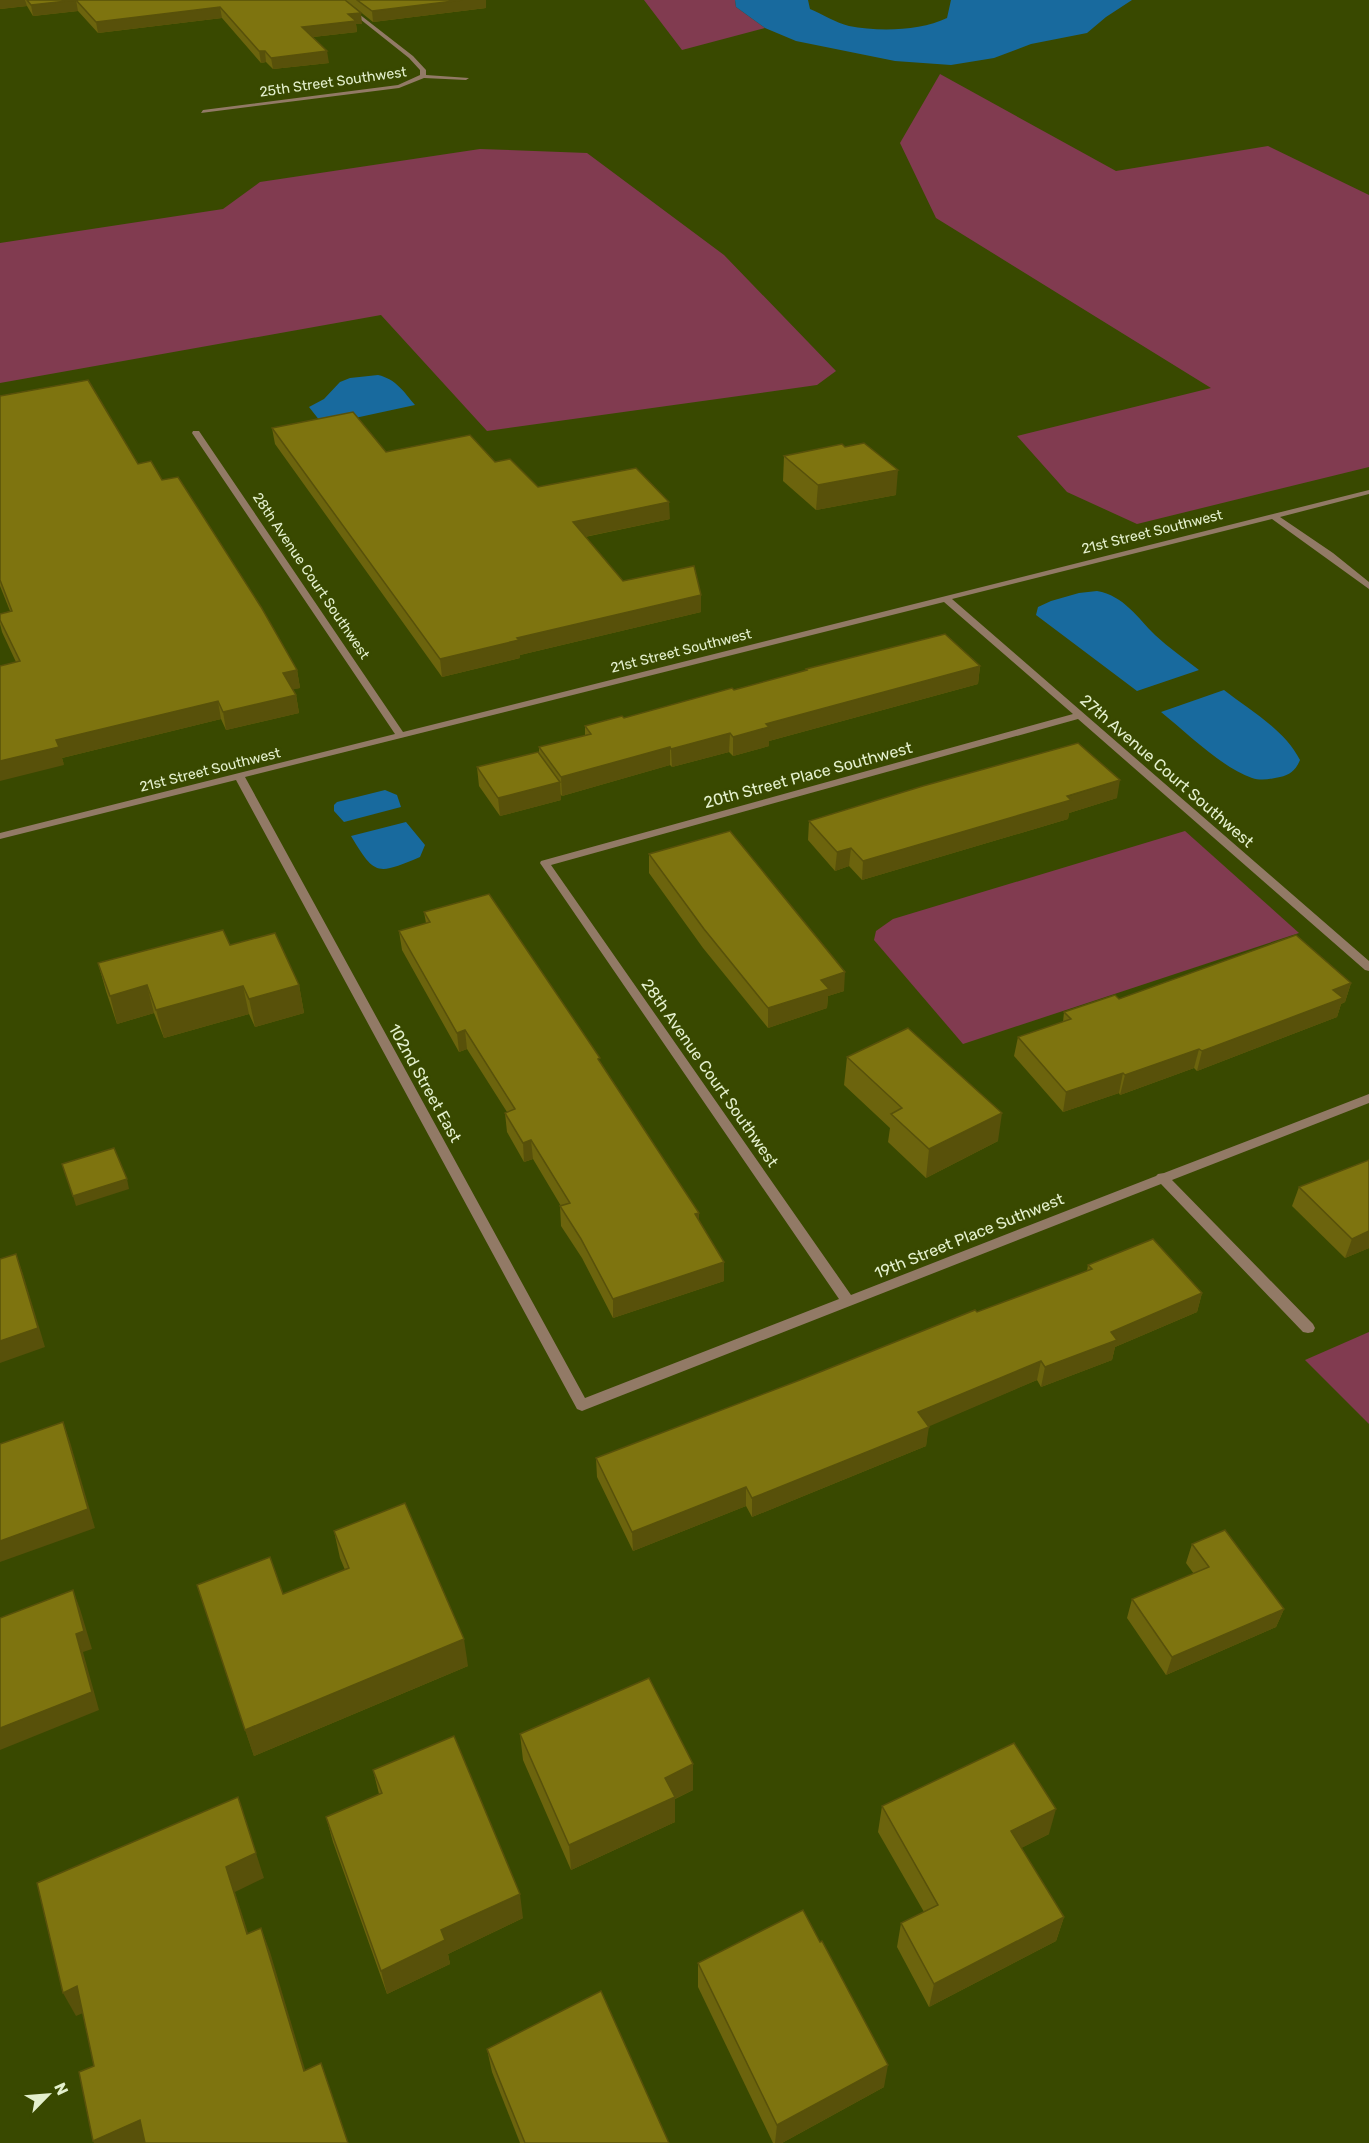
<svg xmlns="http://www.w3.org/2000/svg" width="1369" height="2143" font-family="Rubik,sans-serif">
<rect width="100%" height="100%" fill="#394900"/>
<g fill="#813b50">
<path d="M644 0H735L736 7 765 28 682 50Z"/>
<path d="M940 74 1116 171 1268 146 1369 195V467L1137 524 1067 492 1017 436 1211 388 936 218 900 143Z"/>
<path d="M480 149 587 153 724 255 836 371 817 385 487 431 381 315 0 383V243L223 209 260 182Z"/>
<path d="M1185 831 1299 933 963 1044 874 940 876 931 893 919Z"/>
<path d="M1369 1332V1424L1305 1360Z"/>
</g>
<g fill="#186a9e">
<path d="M735 0H808L810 9C822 14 836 23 849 26 879 32 920 31 947 18L951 0H1132L1106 17 1087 33 1031 44 994 58 951 65 895 61 796 41 765 28 736 7Z"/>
<path d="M378 375C396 379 404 392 415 405L341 421H320L309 407 324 399 340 382 350 378Z"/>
<path d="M1097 591C1124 596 1137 617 1155 635 1169 648 1185 659 1199 670L1137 691 1036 615 1038 607 1051 601 1079 593Z"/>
<path d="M1224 690C1251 711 1284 729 1300 760 1296 770 1290 775 1280 777 1271 779 1261 781 1252 778 1221 767 1187 733 1161 712Z"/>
<path d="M385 790 397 795 401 807 344 822 334 811V805L337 802Z"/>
<path d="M406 822 425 845 420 857C377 875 375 876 351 836Z"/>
</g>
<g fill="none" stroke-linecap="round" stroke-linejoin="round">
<g fill="#927a66" fill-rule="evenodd">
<path d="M336 0H341L413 56 426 70V75L469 78 466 80 424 78 399 88 201 113 203 110 398 85 420 75V70L409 58Z"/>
<path d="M193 431H199L403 732 1369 490V494L1280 517 1333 553 1369 582V589L1272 519 952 599 1369 961V971L1365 970 1078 719 551 865 851 1295 1156 1176 1158 1174 1164 1173 1369 1094V1103L1172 1180 1313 1324 1315 1328 1313 1332 1308 1333 1303 1332 1161 1184 587 1409 582 1411 577 1409 236 780 0 839V833L395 734 192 433ZM944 602 1073 714 541 861 540 863 839 1299 585 1398 245 777Z"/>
</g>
</g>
<g fill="#6c640d">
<path d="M0 0H486V8L373 22 353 6 362 24H356L357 32 313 37 329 63 273 69 266 62 261 63 222 18 98 33 78 11 33 16 27 6 0 9Z"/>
<path d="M0 396 138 464 162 480 297 670 300 688 292 689 296 695 299 713 226 730 221 719 62 758 64 765 2 632 0 624V614L10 611 0 586Z"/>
<path d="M272 428 386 452 495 462 538 487 670 519 585 537 623 581 701 595V612L520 655V658L442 677 275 444Z"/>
<path d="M784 456 896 495 816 510 783 481Z"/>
<path d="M980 666 978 684 769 741V746L733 756 729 752 672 767 670 765 562 796 560 794 561 800 500 816 479 786 477 767 539 754V747L585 736V726L624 718 805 671 806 669Z"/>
<path d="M1117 798 1069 813 1068 819 862 880 849 866 835 871 808 840 809 821Z"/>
<path d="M649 854 844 991 828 996 827 1008 768 1028 703 948 649 873Z"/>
<path d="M424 912 600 1062 699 1222 724 1281 613 1318 582 1258 561 1226 560 1206H561L533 1159 524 1162 507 1132 505 1113 507 1112 467 1049 459 1052 402 950 399 931 426 923Z"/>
<path d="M230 945 299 985 304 1013 255 1027 249 1014 164 1038 154 1013 117 1024 106 991 98 963Z"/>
<path d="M1351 983 1345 1002 1341 1004 1337 1017 1197 1071 1194 1068 1120 1095 1119 1093 1063 1112 1014 1056 1018 1037 1063 1022 1064 1012 1119 999Z"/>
<path d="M847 1057 998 1141 926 1178 888 1142 890 1128 844 1085Z"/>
<path d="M1299 1187 1369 1248 1345 1258 1292 1206Z"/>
<path d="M1088 1265 1202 1293 1197 1312 1115 1347 1112 1360 1041 1387 1037 1380 928 1426 926 1446 752 1517 746 1506 633 1551 597 1477 596 1458 800 1380 977 1312 1087 1271Z"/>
<path d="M334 1531 468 1666 254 1756 197 1585 283 1594 345 1570 340 1558Z"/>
<path d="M1192 1544 1284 1609 1276 1627 1166 1675 1127 1618 1132 1599 1194 1574 1186 1563Z"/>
<path d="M520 1734 693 1764V1790L675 1799V1822L571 1870 523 1760Z"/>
<path d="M373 1770 523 1918 448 1954 450 1964 387 1994 333 1842 326 1817 379 1794Z"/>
<path d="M882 1806 1049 1834 1021 1848 1064 1917 1056 1941 929 2007 897 1947 901 1923 924 1912 878 1832Z"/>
<path d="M698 1963 884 2087 782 2143H773L698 1987Z"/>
<path d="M487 2049 669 2143H520L492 2072Z"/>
</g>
<g fill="#58510a">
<path d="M0 0H25L27 6 0 9Z"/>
<path d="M76 0 78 11 33 16 31 5Z"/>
<path d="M462 0H486V8L373 22 372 11Z"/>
<path d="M220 7 222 18 98 33 96 22Z"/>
<path d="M361 13 362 24H356L357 32 304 38 302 27 348 14Z"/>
<path d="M259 51H265L266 62 261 63Z"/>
<path d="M327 51 329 63 273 69 271 58Z"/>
<path d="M898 470 896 495 816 510 818 485Z"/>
<path d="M669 502 670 519 574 539 573 522Z"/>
<path d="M701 595V612L520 655V658L442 677 440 659 517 638Z"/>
<path d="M980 666 978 684 769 741V746L733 756V737L766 724Z"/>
<path d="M297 670 300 688 286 691 283 673Z"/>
<path d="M296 695 299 713 226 730 223 712Z"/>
<path d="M218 701 221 719 62 758 64 765 0 781V761L56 740Z"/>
<path d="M730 733 729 752 672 767 671 749Z"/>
<path d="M670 747V765L562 796 561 777Z"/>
<path d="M1120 780 1117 798 1069 813 1068 819 862 880 863 861Z"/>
<path d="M560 782 561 800 500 816 498 798Z"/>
<path d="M851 848 849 866 835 871 837 852Z"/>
<path d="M845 972 844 991 828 996 827 1008 768 1028V1008L821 980Z"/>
<path d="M1351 983 1345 1002 1341 1004 1337 1017 1197 1071 1202 1051 1333 990Z"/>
<path d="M147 985 154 1013 117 1024 110 996Z"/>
<path d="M299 985 304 1013 255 1027 249 999Z"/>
<path d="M243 986 249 1014 164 1038 156 1010Z"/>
<path d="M465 1030 467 1049 459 1052 457 1033Z"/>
<path d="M1199 1049 1194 1068 1120 1095 1125 1075Z"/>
<path d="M1123 1073 1119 1093 1063 1112 1066 1092Z"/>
<path d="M1002 1113 998 1141 926 1178 929 1149Z"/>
<path d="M531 1140 533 1159 524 1162 523 1143Z"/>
<path d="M127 1179 129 1189 76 1206 73 1196Z"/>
<path d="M699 1213V1232L695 1214Z"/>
<path d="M1369 1231V1248L1345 1258 1352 1239Z"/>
<path d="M16 1254 23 1274 45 1347 0 1363V1341Z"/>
<path d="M724 1262V1281L613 1318V1299Z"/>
<path d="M1202 1293 1197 1312 1115 1347 1112 1360 1041 1387 1045 1367 1111 1332Z"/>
<path d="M1041 1361 1037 1380 916 1432 918 1412Z"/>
<path d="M63 1422 70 1442 95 1528 0 1562V1541Z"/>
<path d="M929 1427 926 1446 752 1517V1498Z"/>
<path d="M746 1487V1506L633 1551 632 1532Z"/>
<path d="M73 1590 80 1609 92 1649 83 1652 99 1710 0 1750V1728Z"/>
<path d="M1284 1609 1276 1627 1166 1675 1172 1657Z"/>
<path d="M464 1639 468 1666 254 1756 245 1730Z"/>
<path d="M693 1764V1790L675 1799V1822L571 1870 569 1845 665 1778Z"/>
<path d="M238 1797 264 1878 235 1892 256 1958 247 1934 226 1867Z"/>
<path d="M1056 1809 1049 1834 1004 1857 1011 1831Z"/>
<path d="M520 1894 523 1918 448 1954 450 1964 387 1994 381 1971 441 1930Z"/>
<path d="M1064 1917 1056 1941 929 2007 934 1984Z"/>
<path d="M261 1928 270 1952 312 2093 304 2071Z"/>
<path d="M77 1986 90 2010 76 2016 63 1993Z"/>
<path d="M888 2065 884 2087 782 2143H775L777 2125Z"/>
<path d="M140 2120 149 2143H94L93 2141Z"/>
</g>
<g fill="#7e740f" stroke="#58510a" stroke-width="1.5">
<path d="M27 0H345L361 13 348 14 356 21 302 27 327 51 271 58 265 51H259L220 7 96 22 76 0 31 5Z"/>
<path d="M357 0H462L372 11Z"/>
<path d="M88 380 138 464 151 461 162 480 178 477 261 607 297 670 283 673 296 695 223 712 218 701 56 740 59 747 0 761V666L20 661 0 620V614L12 611 0 580V396Z"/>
<path d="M353 412 386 452 470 435 495 462 510 459 538 487 636 468 669 502 573 522 623 581 694 566 701 595 517 638 519 640 440 659 272 428Z"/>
<path d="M864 443 898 470 818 485 784 456 842 444 845 447Z"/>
<path d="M945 634 980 666 766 724 769 727 733 737 730 733 671 749 670 747 561 777 539 747 591 734 585 726 622 716 624 718 732 688 734 690 807 670 806 669Z"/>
<path d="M1078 743 1120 780 1067 796 1071 800 863 861 851 848 837 852 809 821 923 786Z"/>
<path d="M538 752 560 782 498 798 477 767Z"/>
<path d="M730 831 845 972 821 980 829 989 768 1008 704 929 649 854Z"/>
<path d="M489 894 600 1058 598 1059 699 1213 695 1214 724 1262 613 1299 581 1239 560 1206 570 1203 531 1140 523 1143 505 1113 515 1109 465 1030 457 1033 399 931 430 922 424 912Z"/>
<path d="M223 930 230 945 275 933 299 985 249 999 243 986 156 1010 147 985 110 996 98 963Z"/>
<path d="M1296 935 1351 983 1333 990 1343 998 1202 1051 1199 1049 1125 1075 1123 1073 1066 1092 1018 1037 1071 1019 1064 1012 1115 995 1119 999Z"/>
<path d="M908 1028 1002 1113 929 1149 891 1114 902 1108 847 1057Z"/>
<path d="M114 1148 127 1179 73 1196 62 1164Z"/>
<path d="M1369 1160V1231L1352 1239 1299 1187Z"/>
<path d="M1153 1239 1202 1293 1111 1332 1117 1340 1045 1367 1041 1361 918 1412 929 1427 752 1498 746 1487 632 1532 596 1458 800 1380 975 1310 977 1312 1092 1269 1088 1265Z"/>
<path d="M16 1254 38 1328 0 1341V1259Z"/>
<path d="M63 1422 88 1509 0 1541V1444Z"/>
<path d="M405 1503 464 1639 245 1730 197 1585 270 1557 283 1594 349 1568 334 1531Z"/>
<path d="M1225 1530 1284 1609 1172 1657 1132 1599 1209 1567 1192 1544Z"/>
<path d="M73 1590 84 1631 76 1634 92 1692 0 1728V1618Z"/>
<path d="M649 1678 693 1764 665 1778 675 1797 569 1845 520 1734Z"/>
<path d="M454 1736 520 1894 441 1930 445 1940 381 1971 326 1817 382 1793 373 1770Z"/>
<path d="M1014 1743 1056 1809 1011 1831 1064 1917 934 1984 901 1923 938 1905 882 1806Z"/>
<path d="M238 1797 256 1853 226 1867 247 1934 261 1928 304 2071 321 2063 348 2143H145L140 2120 93 2141 79 2072 94 2066 77 1986 63 1993 37 1883Z"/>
<path d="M803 1910 820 1942 822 1941 888 2065 777 2125 698 1963Z"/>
<path d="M601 1991 669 2143H525L487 2049Z"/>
</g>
<g text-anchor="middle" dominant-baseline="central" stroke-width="5" stroke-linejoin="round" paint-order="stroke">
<g font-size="14" fill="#e4f0cd" stroke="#394900">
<text transform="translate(333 82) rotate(-8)">25th Street Southwest</text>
<text transform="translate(1152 532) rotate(-14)">21st Street Southwest</text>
<text transform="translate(311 576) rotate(56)">28th Avenue Court Southwest</text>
<text transform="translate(681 651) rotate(-14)">21st Street Southwest</text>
<text transform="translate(210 770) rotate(-14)">21st Street Southwest</text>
</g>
<g font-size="16" fill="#e4f0cd" stroke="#394900">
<text transform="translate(1167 771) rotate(41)">27th Avenue Court Southwest</text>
<text transform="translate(808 775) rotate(-15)">20th Street Place Southwest</text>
<text transform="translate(710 1073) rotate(55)">28th Avenue Court Southwest</text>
<text transform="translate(425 1083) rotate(61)">102nd Street East</text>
<text transform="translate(969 1236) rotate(-22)">19th Street Place Suthwest</text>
</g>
</g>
<g transform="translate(48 2095) rotate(65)" stroke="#394900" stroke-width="4.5" paint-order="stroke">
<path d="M0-4.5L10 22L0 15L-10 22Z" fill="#e4f0cd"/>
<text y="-9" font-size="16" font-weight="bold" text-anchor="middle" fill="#e4f0cd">N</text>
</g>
</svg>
